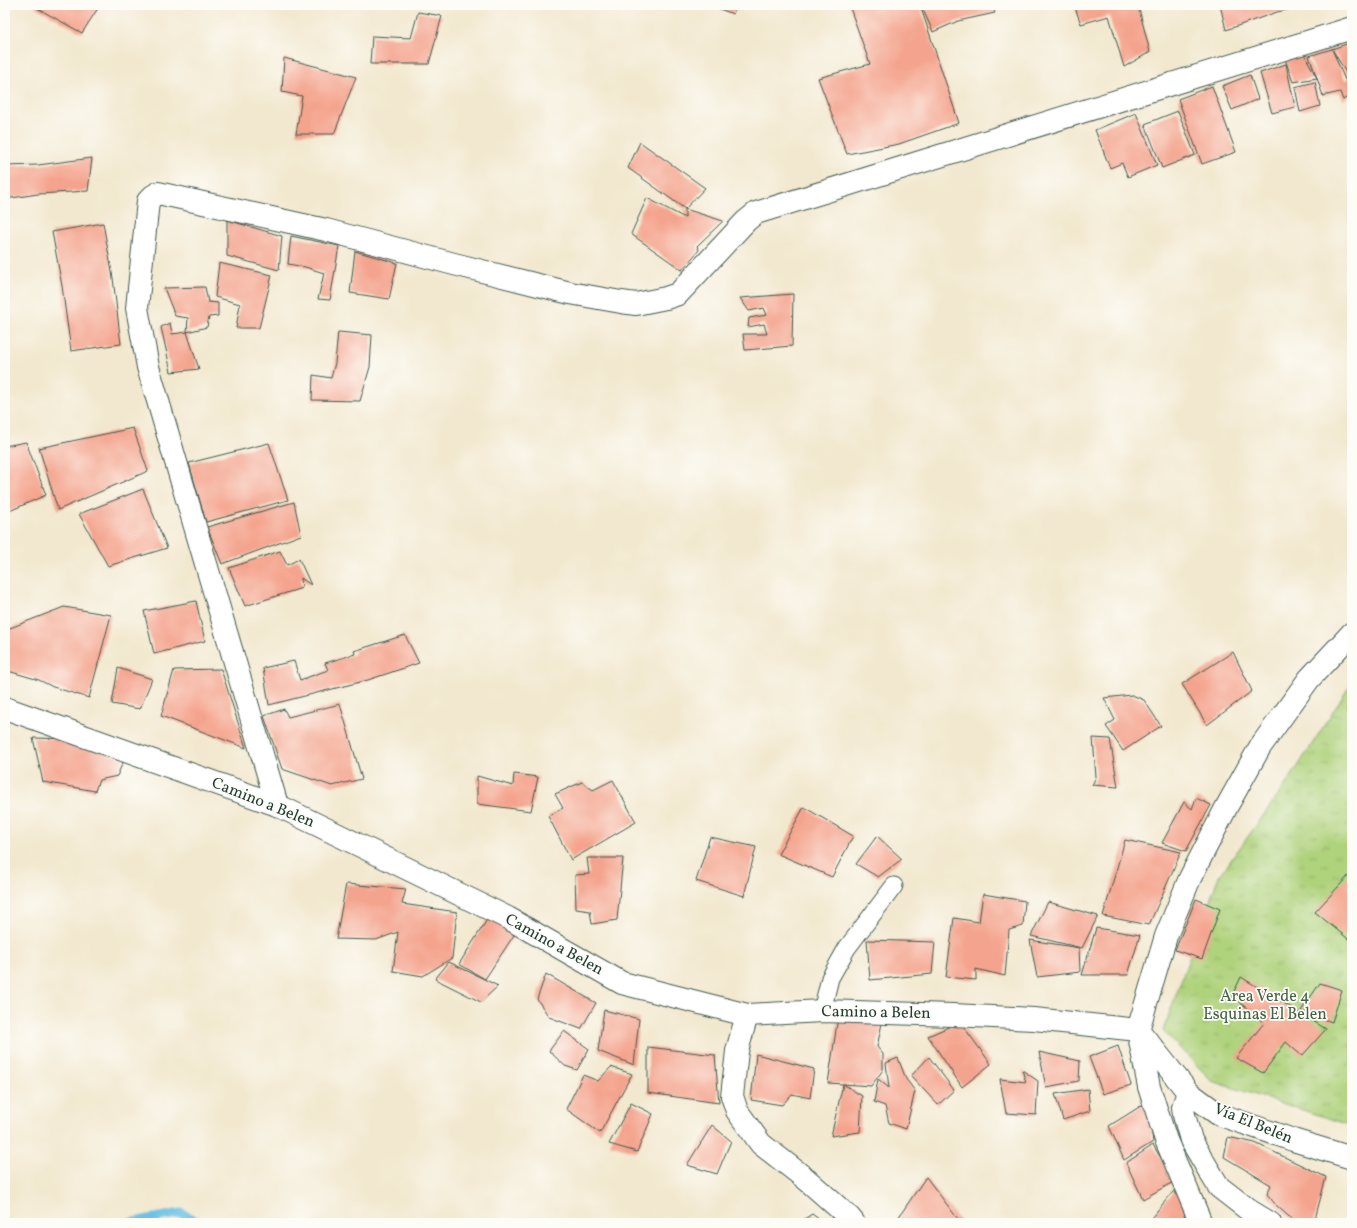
<svg xmlns="http://www.w3.org/2000/svg" width="1357" height="1228" font-family="Vollkorn,serif">
<defs>
<pattern id="park-tufts" width="24" height="20" patternUnits="userSpaceOnUse"><rect width="24" height="20" fill="#afd27b"/><path d="M3 7l-1-3M5 7V3M7 7l1-3M15 17l-1-3M17 17v-4M19 17l1-3" fill="none" stroke="#96b56b"/></pattern>
</defs>
<rect width="100%" height="100%" fill="#fdfcf7"/>
<filter id="ink" filterUnits="userSpaceOnUse"><feTurbulence type="fractalNoise" baseFrequency=".025" numOctaves="2"/><feDisplacementMap in="SourceGraphic" scale="8" xChannelSelector="R" yChannelSelector="G"/><feConvolveMatrix kernelMatrix="1 2 1 2 8 2 1 2 1" color-interpolation-filters="sRGB"/></filter>
<filter id="wash" filterUnits="userSpaceOnUse"><feTurbulence type="fractalNoise" baseFrequency=".012" numOctaves="4" result="noise"/><feDisplacementMap in="SourceGraphic" scale="16" xChannelSelector="R" yChannelSelector="G"/><feGaussianBlur stdDeviation="0.9" result="paint"/><feColorMatrix in="noise" values="0 0 0 0 0 0 0 0 0 0 0 0 0 0 0 0 0 1.4 0 .05"/><feComposite in="paint" operator="in"/></filter>
<g filter="url(#wash)">
<rect width="100%" height="100%" fill="#f2e8cf"/>
<path fill="url(#park-tufts)" stroke="#678858" d="M1352 682V1126L1212 1081 1163 1031 1218 878 1289 780Z"/>
<g fill="none" stroke-linecap="round" stroke-linejoin="round">
<path stroke="#66bfe4" stroke-width="9" d="M128 1223 181 1213 200 1223"/>
</g>
<g id="blocks">
<g fill="#f4a48e">
<path d="M36 5H100L82 33 35 7Z"/>
<path d="M709 5H737L733 14Z"/>
<path d="M849 5H920L959 123 899 144 847 154 818 78 870 64Z"/>
<path d="M921 5H992L995 13 958 21 933 32Z"/>
<path d="M1074 5H1138L1150 52 1124 67 1109 16 1081 24Z"/>
<path d="M1220 5H1306V6L1277 12 1226 30Z"/>
<path d="M418 12 442 16 429 64H370L372 36 411 38Z"/>
<path d="M1352 42V73L1347 74 1332 49Z"/>
<path d="M1332 49 1345 80 1352 77V94L1343 100 1340 92 1323 96 1317 78 1293 82 1284 56 1302 50 1317 78 1309 56Z"/>
<path d="M284 58 356 77 334 134H296L302 96 282 92Z"/>
<path d="M1286 64 1295 107 1272 113 1260 73Z"/>
<path d="M1250 75 1258 99 1232 110 1222 86Z"/>
<path d="M1315 82 1320 106 1300 112 1295 87Z"/>
<path d="M1212 86 1236 152 1202 164 1178 99Z"/>
<path d="M1178 111 1195 155 1162 168 1145 124Z"/>
<path d="M1136 113 1157 165 1128 177 1122 163 1110 168 1095 130Z"/>
<path d="M640 142 705 188 685 209 723 221 697 246 699 250 682 270 631 234 647 198 685 218V209L628 168Z"/>
<path d="M92 158 88 191 38 194 5 199V166L38 165Z"/>
<path d="M227 220 282 236 279 270 227 256Z"/>
<path d="M103 223 113 278 121 344 71 351 62 286 52 232Z"/>
<path d="M291 236 339 246 330 300 318 299 324 273 305 267 288 264Z"/>
<path d="M355 251 397 263 389 299 350 293Z"/>
<path d="M219 263 272 275 259 328H236L240 304 215 297Z"/>
<path d="M205 287 208 302 218 303V316L209 317 207 327 187 332 188 318 175 316 164 288Z"/>
<path d="M793 294 792 346 745 350 743 334H767L764 324 748 327 749 318 767 315 764 308 749 311 740 298Z"/>
<path d="M170 323 172 334 187 332 199 369 171 372 161 327Z"/>
<path d="M338 332 372 335 370 367 360 401 312 400 313 375 331 378 335 363Z"/>
<path d="M133 428 148 471 58 510 39 448Z"/>
<path d="M26 442 46 495 5 513V487L8 486 5 481V446Z"/>
<path d="M269 443 288 500 206 522 189 463Z"/>
<path d="M143 489 167 548 108 566 79 514Z"/>
<path d="M294 502 301 535 222 564 207 527Z"/>
<path d="M280 551 287 565 299 559 311 585 301 578 302 588 245 606 229 568Z"/>
<path d="M196 601 205 641 154 654 144 611Z"/>
<path d="M64 607 111 615 89 698 53 687 39 680 8 671 5 669V630Z"/>
<path d="M405 635 419 663 368 680 269 705 263 668 294 661 300 680 328 670 325 663 355 654 354 651Z"/>
<path d="M1233 652 1252 691 1207 725 1182 684Z"/>
<path d="M118 668 152 679 140 709 112 704Z"/>
<path d="M221 669 246 748 161 716 174 670Z"/>
<path d="M1132 695 1144 700 1161 726 1123 751 1106 726 1115 720 1104 698Z"/>
<path d="M340 704 362 779 332 786 282 769 264 716 284 709 288 717Z"/>
<path d="M33 738 77 739 124 760 117 776 99 780 95 791 43 782Z"/>
<path d="M1093 738 1110 739 1118 787 1092 785 1096 777Z"/>
<path d="M514 774 538 777 531 811 477 804V776L513 786Z"/>
<path d="M613 780 636 822 571 860 548 816 563 808 555 794 582 782 593 790Z"/>
<path d="M1196 798 1211 805 1186 851 1162 843 1184 802 1192 809Z"/>
<path d="M804 807 853 836 832 877 778 854Z"/>
<path d="M877 836 902 859 878 877 856 864Z"/>
<path d="M710 837 756 847 744 896 696 881Z"/>
<path d="M1125 840 1181 852 1149 925 1103 916Z"/>
<path d="M587 858H623L617 920 592 924 590 911 576 909 575 875 589 874Z"/>
<path d="M1350 874 1352 876V942L1315 912Z"/>
<path d="M346 884 406 889 402 904 457 912 452 958 423 976 393 971 398 932 376 940 336 939Z"/>
<path d="M983 894 1025 901 1023 926 1009 930 1005 976 976 969V980L946 977 954 918 979 922Z"/>
<path d="M1196 899 1220 909 1202 959 1175 950Z"/>
<path d="M1048 902 1098 916 1082 948 1031 936Z"/>
<path d="M490 915 518 929 485 979 459 964Z"/>
<path d="M1096 928 1140 935 1128 975H1082Z"/>
<path d="M867 940 935 942 932 974 870 980Z"/>
<path d="M1030 940 1079 948 1080 972 1037 977Z"/>
<path d="M449 962 484 979 498 986 481 1002 435 979Z"/>
<path d="M546 974 596 1003 581 1029 549 1017 537 999Z"/>
<path d="M1241 977 1326 1029 1302 1056 1286 1042 1263 1073 1236 1058 1264 1023 1232 996Z"/>
<path d="M1320 983 1342 990 1332 1022 1301 1011Z"/>
<path d="M604 1010 639 1019 634 1065 598 1051Z"/>
<path d="M838 1017 882 1023 877 1047 883 1054V1070L871 1086 843 1084 862 1096 860 1132 831 1136 843 1084 828 1083Z"/>
<path d="M960 1022 991 1064 962 1087 928 1036Z"/>
<path d="M564 1031 589 1049 577 1070 565 1066 549 1051Z"/>
<path d="M1118 1046 1131 1085 1103 1094 1089 1057Z"/>
<path d="M648 1047 715 1055 719 1103 648 1093Z"/>
<path d="M1039 1052 1080 1061 1079 1081 1046 1087Z"/>
<path d="M756 1054 814 1069 810 1098 792 1094 782 1105 751 1100Z"/>
<path d="M929 1057 954 1090 938 1105 911 1076Z"/>
<path d="M898 1058 906 1079 915 1091 906 1129 889 1123 885 1106 874 1102 878 1079 889 1088 886 1063Z"/>
<path d="M611 1067 632 1074 600 1133 566 1109 583 1075 598 1081Z"/>
<path d="M1022 1070 1038 1081 1036 1115 1006 1113 1000 1079 1026 1082Z"/>
<path d="M1088 1089 1090 1111 1063 1120 1055 1094Z"/>
<path d="M631 1103 653 1114 637 1152 609 1144Z"/>
<path d="M1144 1104 1150 1119 1153 1142 1124 1160 1109 1126Z"/>
<path d="M712 1125 731 1141 717 1174 687 1165Z"/>
<path d="M1228 1137 1255 1143 1326 1177 1314 1223H1296L1276 1205 1267 1194 1271 1185 1224 1157Z"/>
<path d="M1153 1145 1175 1181 1143 1199 1126 1163Z"/>
<path d="M926 1177 961 1223H898L896 1221Z"/>
<path d="M1177 1187 1188 1209 1180 1223H1147Z"/>
<path d="M812 1214 824 1223H806L803 1220Z"/>
</g>
</g>
</g>
<g filter="url(#ink)">
<use href="#blocks" fill-opacity="0" stroke="#3f574b" stroke-width="1"/>
<g fill="none" stroke-linecap="round" stroke-linejoin="round">
<defs>
<path id="lane" d="M822 1011 830 978 847 948 894 886"/>
<g id="street">
<path d="M5 708 277 805 508 918 622 983 747 1015 822 1011 953 1015 1034 1019 1138 1030"/>
<path d="M277 805 148 367 137 308 148 201 153 196 158 193 326 230 454 264 570 293 621 302 636 304 666 298 678 294 746 221 756 213 1352 28"/>
<path d="M747 1015 737 1051 732 1096 737 1111 761 1144 806 1179 849 1217 854 1223"/>
<path d="M1139 1031 1188 1092 1218 1114 1293 1140 1352 1158"/>
<path d="M1188 1092 1183 1107 1184 1115 1191 1140 1208 1169 1219 1187 1250 1211 1270 1223"/>
<path d="M1201 1223 1166 1140 1149 1087 1138 1030 1166 936 1190 878 1227 806 1260 747 1309 679 1352 633"/>
</g>
</defs>
<use href="#lane" stroke="#3f574b" stroke-width="19"/>
<use href="#street" stroke="#3f574b" stroke-width="24"/>
<use href="#lane" stroke="#fff" stroke-width="17"/>
<use href="#street" stroke="#fff" stroke-width="22"/>
</g>
</g>
<g text-anchor="middle" dominant-baseline="central" stroke-width="3.5" stroke-linejoin="round" paint-order="stroke">
<g font-size="16" fill="#1f3d34" stroke="#fdfcf7">
<text transform="translate(263 803) rotate(22)">Camino a Belen</text>
<text transform="translate(554 945) rotate(29)">Camino a Belen</text>
<text transform="translate(876 1013) rotate(1)">Camino a Belen</text>
<text transform="translate(1253 1124) rotate(22)">Vía El Belén</text>
</g>
<g font-size="16" fill="#436246" stroke="#fdfcf7">
<text x="1265" y="997">Area Verde 4<tspan x="1265" dy="18">Esquinas El Belen</tspan></text>
</g>
</g>
<rect width="1357" height="1228" fill="none" stroke="#fdfcf7" stroke-width="20"/>
</svg>
